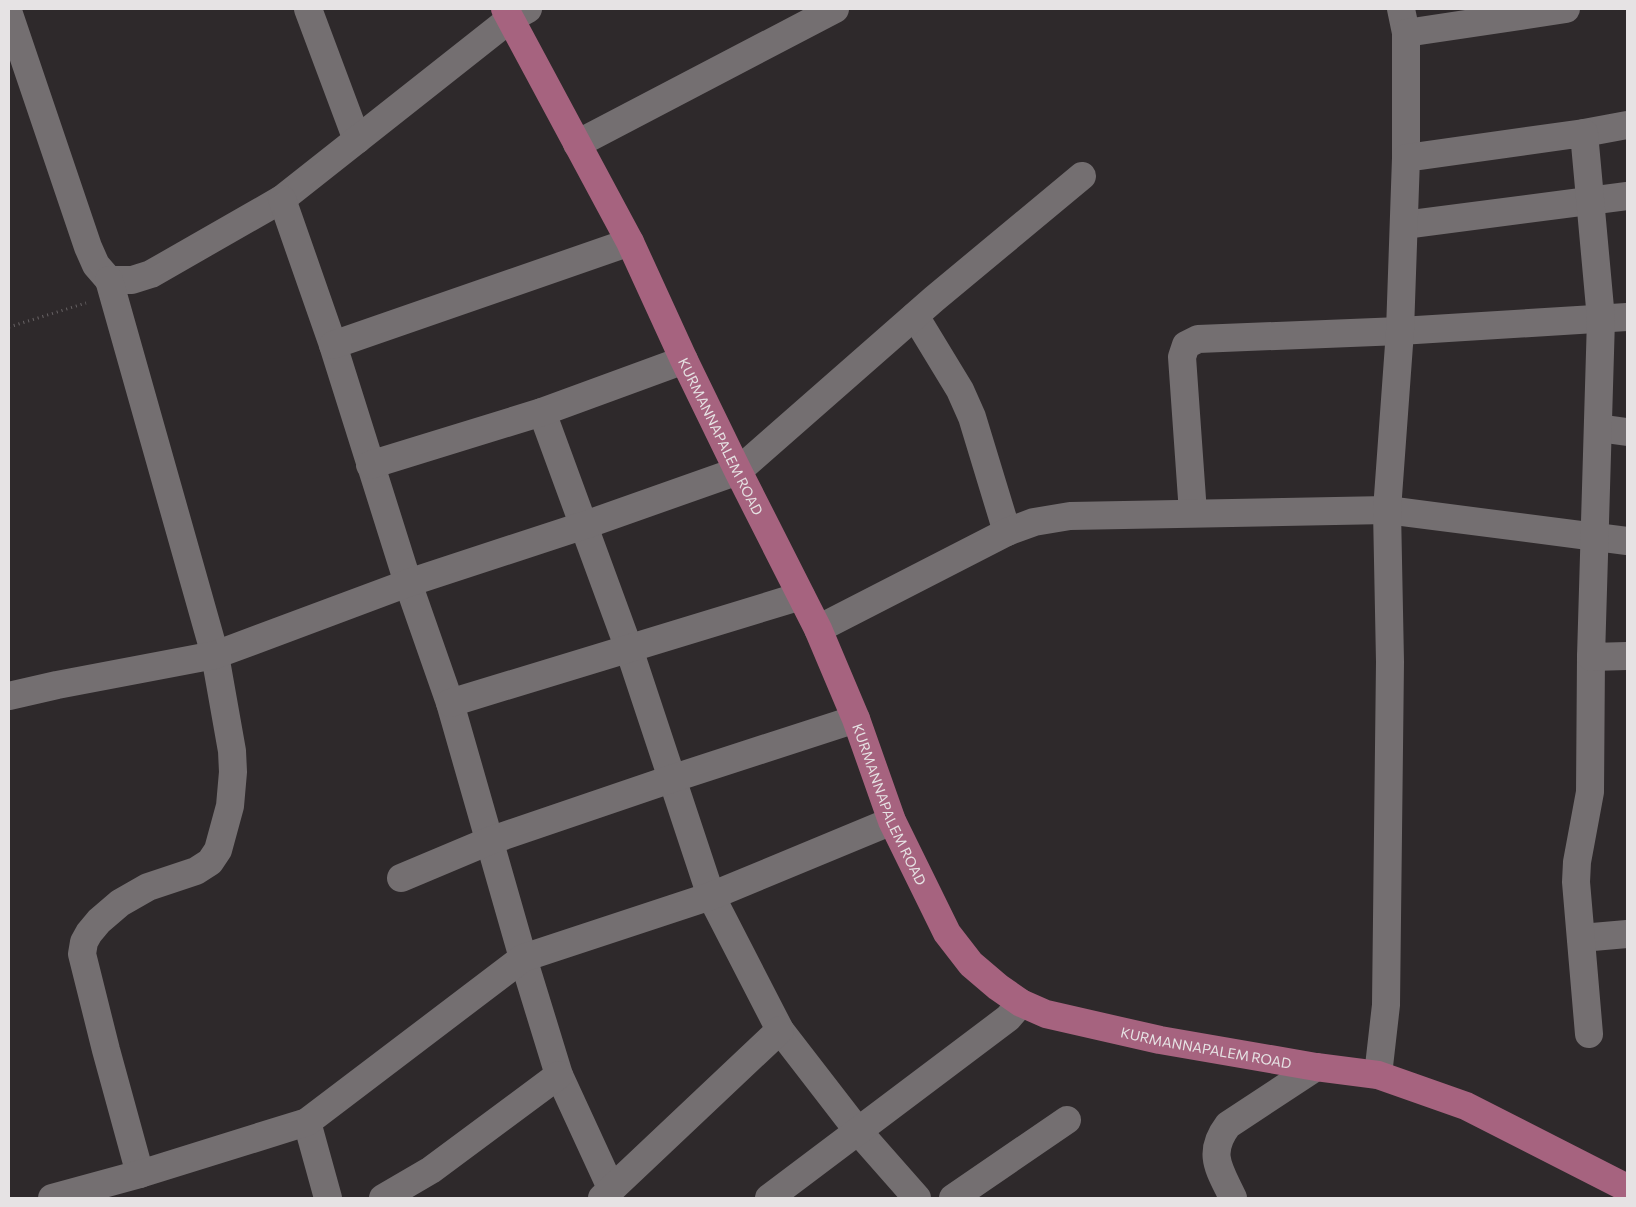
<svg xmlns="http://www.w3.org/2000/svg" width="1636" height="1207" font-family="Commissioner,sans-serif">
<rect width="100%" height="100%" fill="#2e292b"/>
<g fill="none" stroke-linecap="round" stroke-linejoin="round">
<path stroke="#686365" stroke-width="3" stroke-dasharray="1 4" stroke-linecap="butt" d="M9 327 86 303"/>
<g stroke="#746f71" stroke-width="28">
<path d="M308 9 357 140"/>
<path d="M1401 9 1406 33"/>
<path d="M9 14 88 247 96 265 109 280H132L151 274 282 199 510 19 528 9"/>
<path d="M1584 133 1627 125"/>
<path d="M577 144 835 9"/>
<path d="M1406 158V33L1566 9"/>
<path d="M282 199 333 345 408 583 450 703 523 958 559 1075 611 1188"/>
<path d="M1404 225 1627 196"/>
<path d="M109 280 215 655 232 751 233 772 230 806 218 850 210 862 196 871 148 887 120 903 99 921 89 933 84 942 82 954 106 1050 140 1174"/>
<path d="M915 316 960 390 972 417 1007 532"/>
<path d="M333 345 630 242"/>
<path d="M542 412 629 649 711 896 780 1030 858 1131 917 1198"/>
<path d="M1598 428 1627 432"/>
<path d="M370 465 542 412 684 360"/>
<path d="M1193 513 1182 357 1186 345 1198 339 1400 331 1627 317"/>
<path d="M818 629 1007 532 1034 522 1070 516 1387 510 1627 541"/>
<path d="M9 696 57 685 215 655 408 583 585 525 738 471 934 299 1082 176"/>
<path d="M450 703 801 596"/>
<path d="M401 878 489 841 671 779 856 719"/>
<path d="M1581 938 1627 934"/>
<path d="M1589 1034 1576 882 1577 862 1590 792 1591 657"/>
<path d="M1378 1075 1386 1005 1390 662 1387 510 1400 331 1406 158 1584 133 1601 319 1591 657 1627 656"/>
<path d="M307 1122 328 1198"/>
<path d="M52 1198 140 1174 307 1122 523 958 711 896 892 821"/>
<path d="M383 1198 431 1170 559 1075"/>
<path d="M602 1198 780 1030"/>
<path d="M769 1198 1008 1018 1021 1003"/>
<path d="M953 1198 1067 1120"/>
<path d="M1233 1198C1220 1170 1206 1154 1228 1125L1316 1067"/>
</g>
<path stroke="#a6637f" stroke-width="28" id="s1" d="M505 9 630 242 684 360 738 471 818 629 856 719 892 821 947 933 971 964 998 987 1021 1003 1046 1014 1160 1040 1316 1067 1378 1075 1466 1106 1627 1188"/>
</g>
<g text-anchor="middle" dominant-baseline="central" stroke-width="4" stroke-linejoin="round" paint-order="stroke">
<g font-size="14" fill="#e6e3e4" stroke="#242021">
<text stroke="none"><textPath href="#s1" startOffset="479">KURMANNAPALEM ROAD</textPath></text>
<text stroke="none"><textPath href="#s1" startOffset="884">KURMANNAPALEM ROAD</textPath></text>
<text stroke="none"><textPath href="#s1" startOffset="1319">KURMANNAPALEM ROAD</textPath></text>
</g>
</g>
<rect width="1636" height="1207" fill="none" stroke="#e6e3e4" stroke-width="20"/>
</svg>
